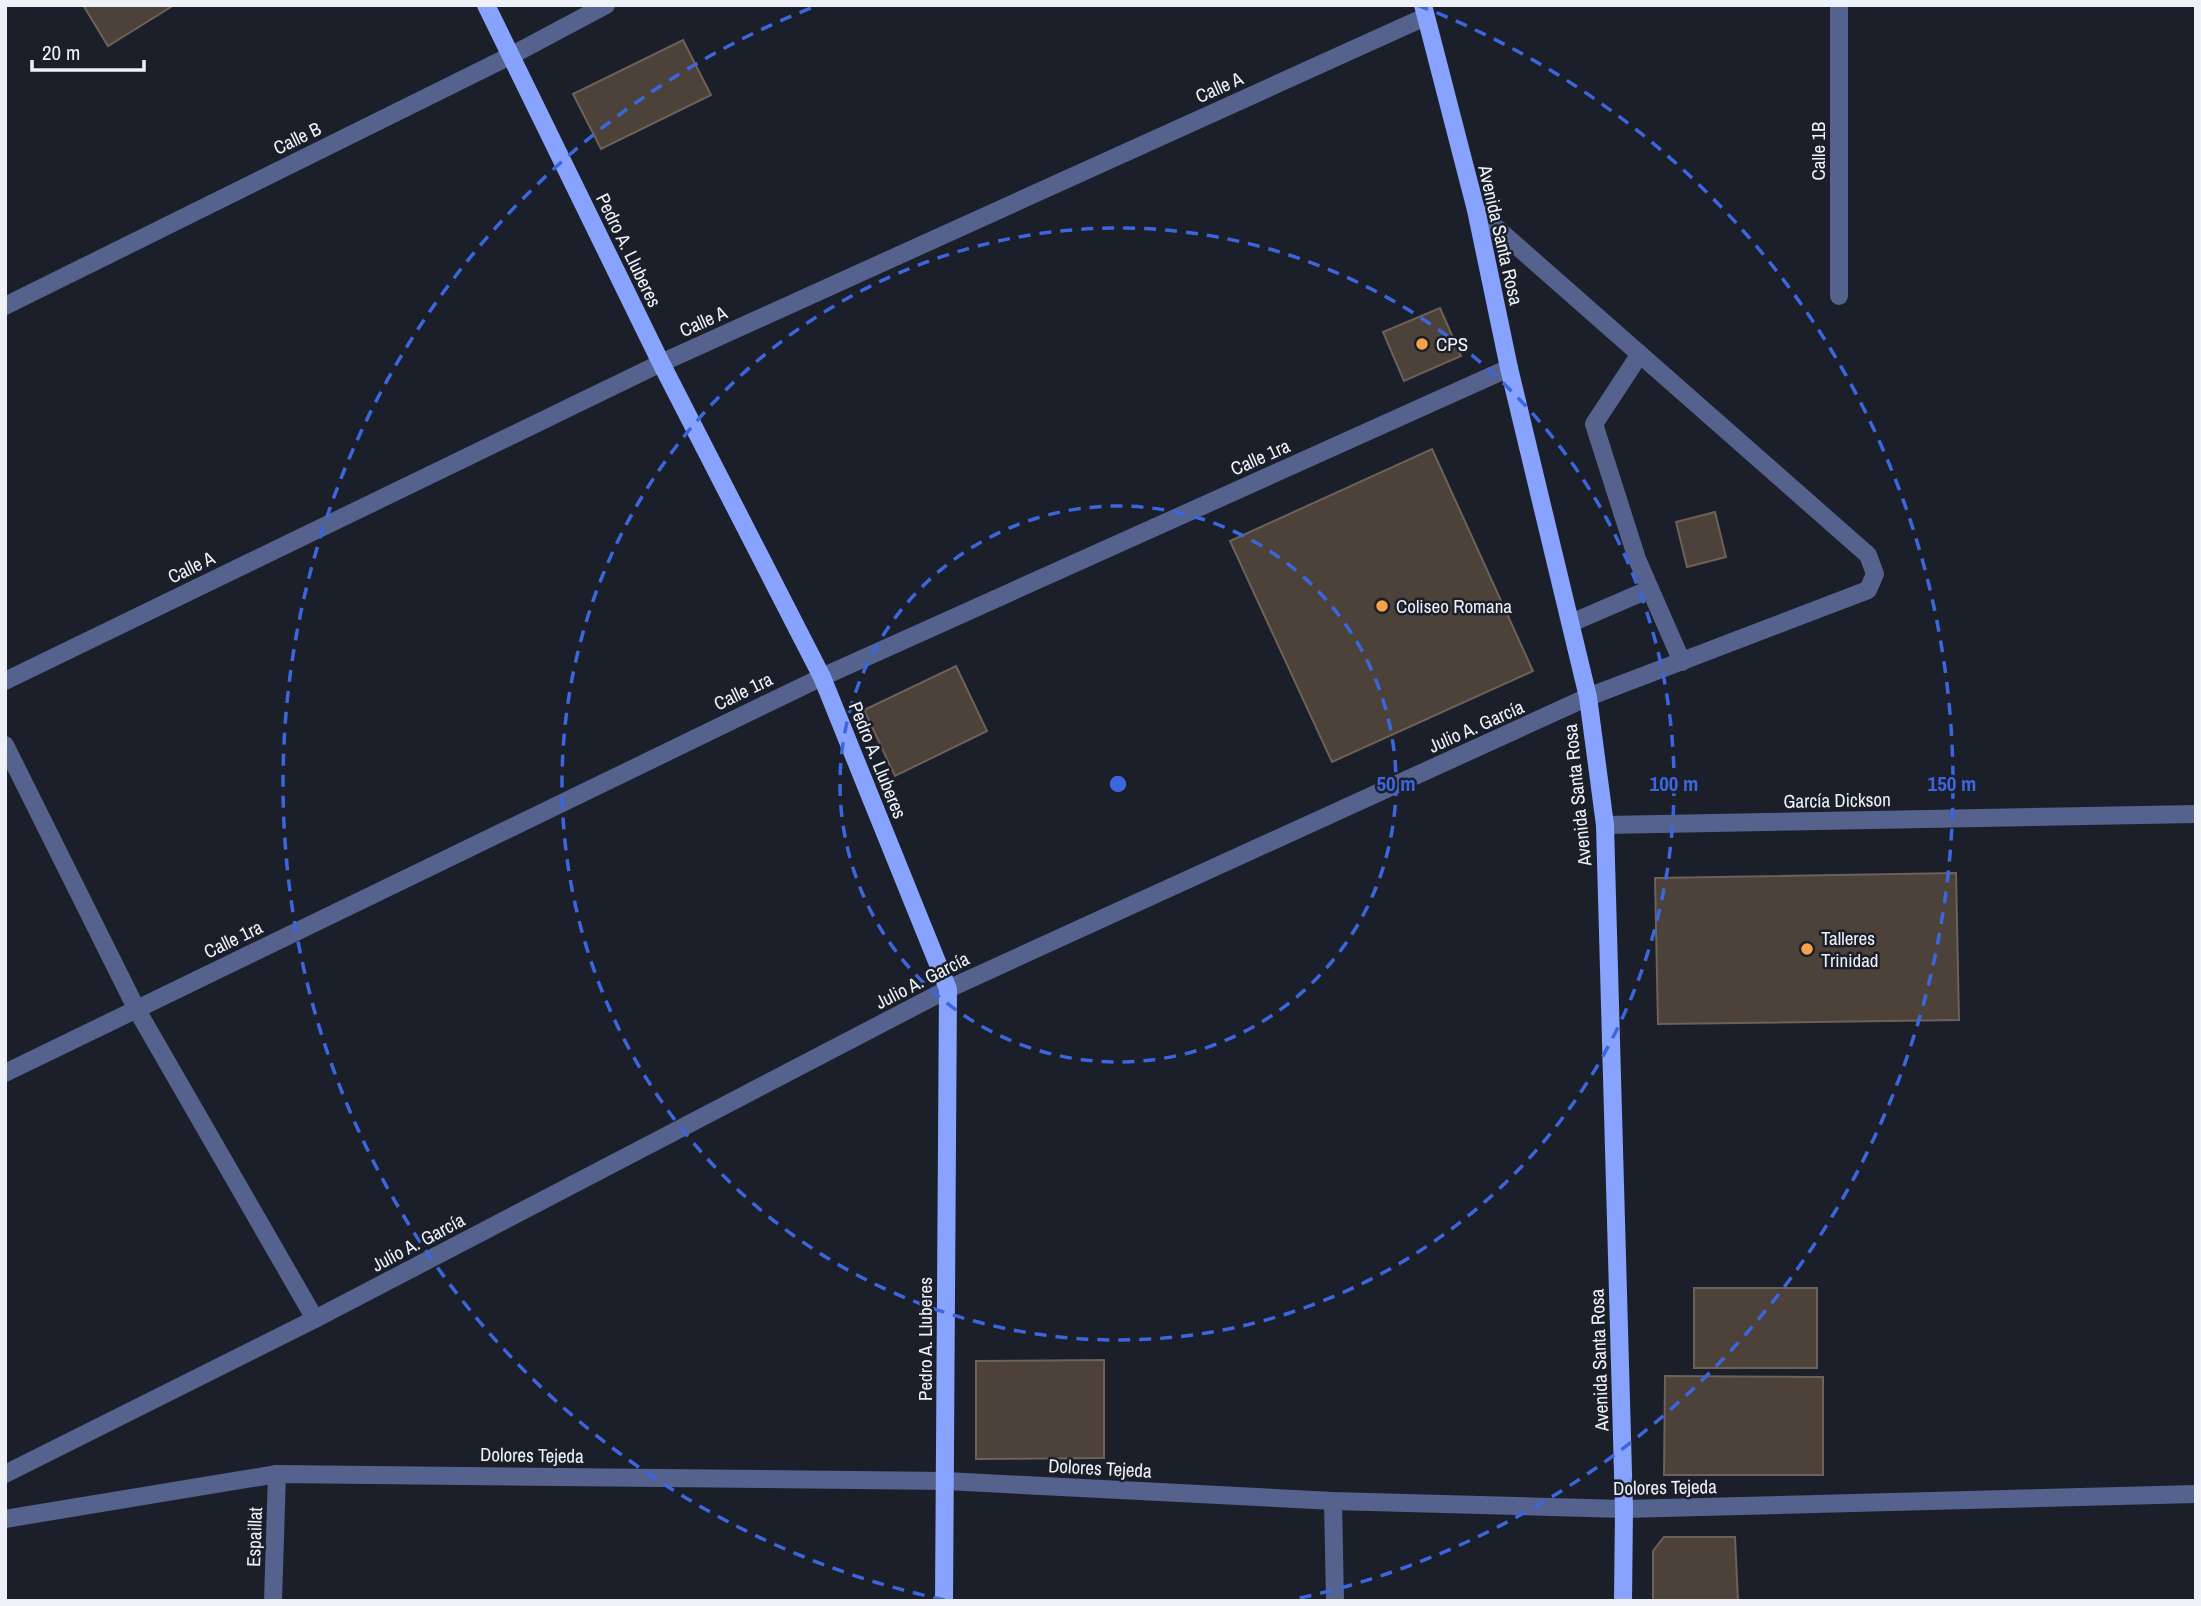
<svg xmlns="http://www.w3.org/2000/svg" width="2201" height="1606" font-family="'Archivo Narrow',sans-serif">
<rect width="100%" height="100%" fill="#1b1f2a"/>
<g fill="#4c4239" stroke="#6d6158" stroke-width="2">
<path d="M83 5H170L171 7 108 46Z"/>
<path d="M683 40 711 95 601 149 573 94Z"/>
<path d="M1440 308 1461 356 1404 381 1383 332Z"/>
<path d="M1432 449 1533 671 1332 762 1230 541Z"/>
<path d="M1715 512 1726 557 1687 567 1676 522Z"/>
<path d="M956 666 987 731 895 776 864 710Z"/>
<path d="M1956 873 1959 1020 1658 1024 1655 878Z"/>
<rect x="1694" y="1288" width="123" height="80"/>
<path d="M1104 1360V1458L976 1459V1361Z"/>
<path d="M1665 1376 1823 1377V1475H1664Z"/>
<path d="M1664 1537H1735L1738 1601H1653V1551Z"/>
</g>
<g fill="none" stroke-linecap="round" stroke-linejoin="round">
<g stroke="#54628d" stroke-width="18">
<path d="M1839 296V5"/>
<path d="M5 306 512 55 606 5"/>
<path d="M1640 354 1594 424 1637 559 1682 662"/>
<path d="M1571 623 1650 589"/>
<path d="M5 681 661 363 1425 17"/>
<path d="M5 745 137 1010 315 1319"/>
<path d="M1605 825 2196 814"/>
<path d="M5 1073 822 677 1509 368"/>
<path d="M5 1474 315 1319 948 989 1588 697 1868 590 1875 574 1868 555 1476 210"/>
<path d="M1333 1501 1335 1601"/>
<path d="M5 1519 277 1474 946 1481 1333 1501 1624 1509 2196 1494"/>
<path d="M273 1601 277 1474"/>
</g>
<g stroke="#88a3fd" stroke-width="18">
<path d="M486 5 661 363 822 677 948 989 944 1601"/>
<path d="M1423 5 1476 210 1509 368 1588 697 1605 825 1624 1509 1623 1601"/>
</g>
</g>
<g fill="none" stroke="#3c66dd" stroke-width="3.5" stroke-dasharray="12 9">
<circle cx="1118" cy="784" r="278"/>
<circle cx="1118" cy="784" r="556"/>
<path d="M945 1600A834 834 0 0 1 819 5M1417 5A834 834 0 0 1 1291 1600"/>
</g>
<g fill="#f7a148" stroke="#1b1f2a" stroke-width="2.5">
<circle cx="1422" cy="344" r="7"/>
<circle cx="1382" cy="606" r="7"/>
<circle cx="1807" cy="949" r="7"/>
</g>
<g text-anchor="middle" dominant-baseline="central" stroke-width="5" stroke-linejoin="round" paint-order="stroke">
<g font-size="19" fill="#eef1f8" stroke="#1b1f2a">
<text transform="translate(1219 87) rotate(-24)">Calle A</text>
<text transform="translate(297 138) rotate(-26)">Calle B</text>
<text transform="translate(1818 151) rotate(-90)">Calle 1B</text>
<text transform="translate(1501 235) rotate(77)">Avenida Santa Rosa</text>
<text transform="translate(629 250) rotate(64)">Pedro A. Lluberes</text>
<text transform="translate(703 321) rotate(-24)">Calle A</text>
<text transform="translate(1260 457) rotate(-24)">Calle 1ra</text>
<text transform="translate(191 567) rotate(-26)">Calle A</text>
<text transform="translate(743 691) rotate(-26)">Calle 1ra</text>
<text transform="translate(1476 726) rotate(-24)">Julio A. García</text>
<text transform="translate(878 760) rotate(68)">Pedro A. Lluberes</text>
<text transform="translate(1577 795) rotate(-96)">Avenida Santa Rosa</text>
<text transform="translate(1837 800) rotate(-1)">García Dickson</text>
<text transform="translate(233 939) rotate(-26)">Calle 1ra</text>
<text transform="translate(922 980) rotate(-27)">Julio A. García</text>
<text transform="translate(418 1242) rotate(-28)">Julio A. García</text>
<text transform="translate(925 1339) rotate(-90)">Pedro A. Lluberes</text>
<text transform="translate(1599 1360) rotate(-92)">Avenida Santa Rosa</text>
<text transform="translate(532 1455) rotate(1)">Dolores Tejeda</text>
<text transform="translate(1100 1468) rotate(3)">Dolores Tejeda</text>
<text transform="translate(1665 1487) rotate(-1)">Dolores Tejeda</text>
<text transform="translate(254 1537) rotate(-88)">Espaillat</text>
</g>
<g font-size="19" fill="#eef1f8" stroke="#1b1f2a" text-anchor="start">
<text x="1436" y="344">CPS</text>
<text x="1396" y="606">Coliseo Romana</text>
<text x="1821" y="938">Talleres<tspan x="1821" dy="22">Trinidad</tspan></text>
</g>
</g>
<circle cx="1118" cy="784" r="10" fill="#3c66dd" stroke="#1b1f2a" stroke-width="3.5"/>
<g font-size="21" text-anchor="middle" font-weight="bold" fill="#3c66dd" stroke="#1b1f2a" stroke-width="5" stroke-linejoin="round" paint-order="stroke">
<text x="1396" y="791">50 m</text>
<text x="1674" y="791">100 m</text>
<text x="1952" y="791">150 m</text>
</g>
<rect width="2201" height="1606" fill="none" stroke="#eef1f8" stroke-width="14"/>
<path d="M32 60v10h112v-10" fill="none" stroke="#eef1f8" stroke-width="3.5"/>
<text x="42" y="60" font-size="21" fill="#eef1f8" stroke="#1b1f2a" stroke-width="5" paint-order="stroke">20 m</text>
</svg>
